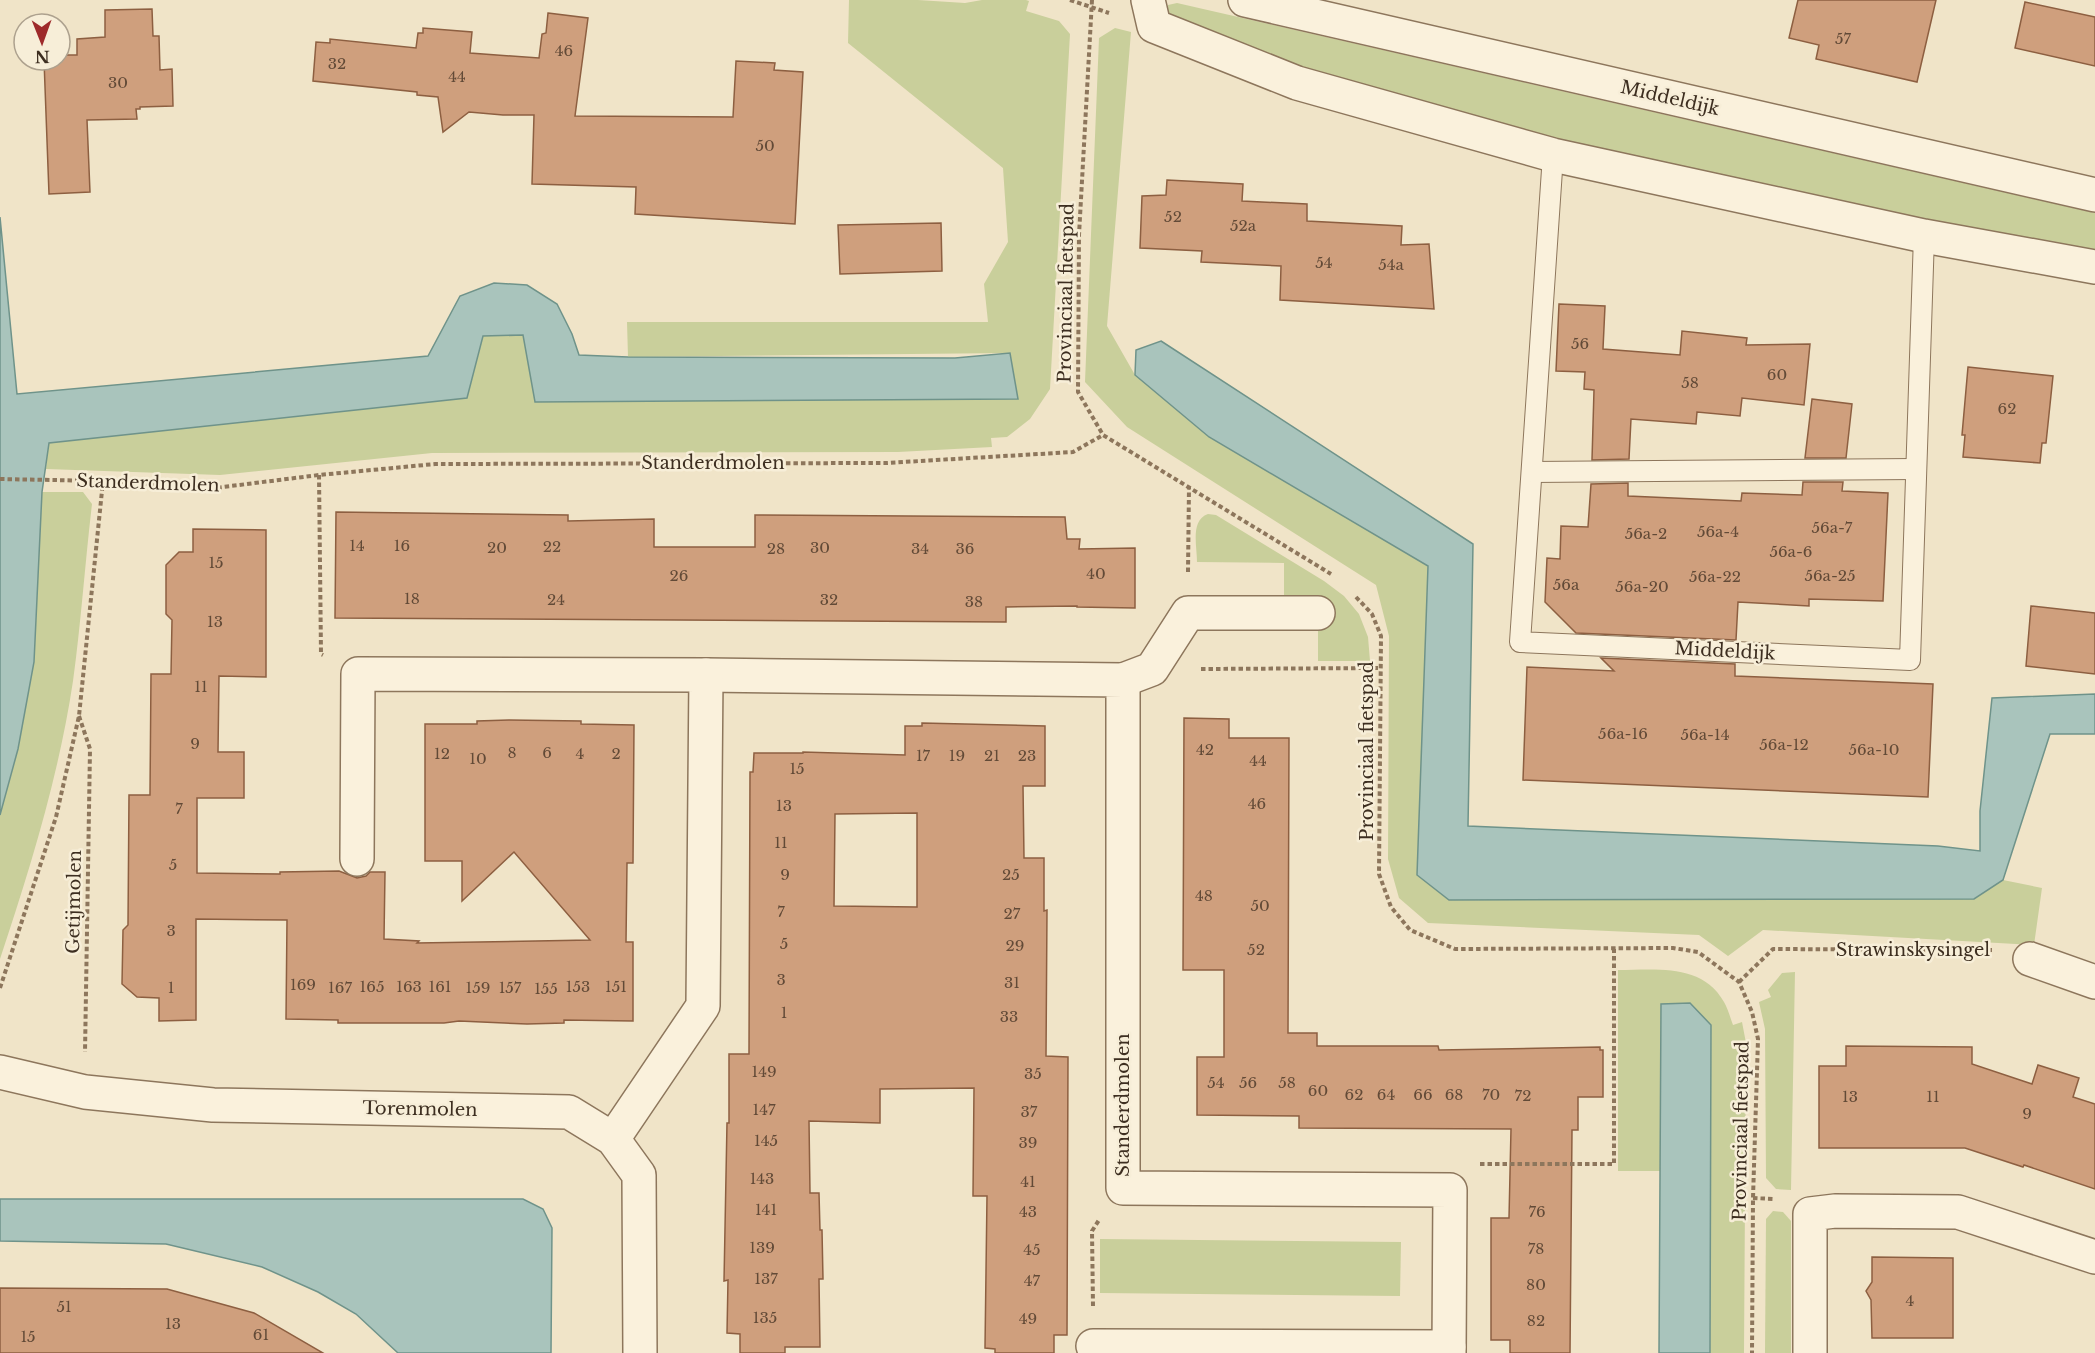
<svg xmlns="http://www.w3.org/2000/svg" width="2095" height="1353" font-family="'Libre Baskerville',serif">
<rect width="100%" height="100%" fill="#f0e4c8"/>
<g fill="#c9cf9b">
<path d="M849 0H918L965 3 982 0H1026L1029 1 1026 11 1059 21 1070 34 1050 389 1030 419 1007 437 991 438 992 447 898 452 432 453 220 475 46 469 48 443 467 398 483 336 523 334 536 402 1018 399 1010 353 628 357 627 322H988L984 284 1008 242 1003 168 848 43Z"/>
<path d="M1177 3 2095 213V256L1624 160 1261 62 1165 15 1168 5Z"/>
<path d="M1115 28 1131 32 1107 326 1135 375 1209 437 1428 566 1418 876 1974 899 2003 880 2042 888 2034 945 1763 930 1728 956 1699 935 1428 923 1399 898 1388 859 1389 636 1376 585 1127 427 1085 382 1099 38Z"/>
<path d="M42 492H83L92 504C85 563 81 623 73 681 59 775 30 869 0 959V815L18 749 34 662Z"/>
<path d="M1208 514 1216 515 1324 581 1344 596 1359 614 1368 637 1370 661H1318V596L1284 595V563L1197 562C1197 546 1190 520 1208 514Z"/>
<path d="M1618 970C1656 970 1702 963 1724 1002 1728 1009 1730 1017 1733 1025L1742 1022 1746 1043 1744 1353H1710L1711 1025 1661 1005 1660 1171H1618Z"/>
<path d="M1795 972 1791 1190 1776 1189 1766 1178 1765 1029 1759 1002 1771 997 1768 990 1782 973Z"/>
<path d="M1773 1211 1783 1212 1791 1221V1353H1765L1766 1219Z"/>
<path d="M1100 1239 1401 1242 1400 1296 1100 1293Z"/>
</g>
<g fill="#a9c4bc" stroke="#6f938a" stroke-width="1.5">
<path d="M0 217 17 394 428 356 460 296 494 283 527 285 557 304 572 334 579 355 628 357 955 358 1010 353 1018 399 535 402 523 335 483 336 467 398 49 443 42 492 34 662 18 749 0 815Z"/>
<path d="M1161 341 1473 544 1468 826 1938 846 1980 851V811L1992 698 2095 694V734H2050L2003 880 1974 899 1449 900 1417 875 1428 566 1209 437 1135 375 1136 350Z"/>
<path d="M1690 1003 1711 1025 1710 1353H1659L1661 1004Z"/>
<path d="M0 1199H523L543 1209 552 1228 551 1353H398L356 1314 318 1292 262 1267 166 1244 0 1241Z"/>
</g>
<g fill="#cf9f7d" stroke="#8d5f41" stroke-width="1.5" fill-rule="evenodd">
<path d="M1798 0H1936L1917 82 1816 59 1819 45 1789 38Z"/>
<path d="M2025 2 2095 17V66L2015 48Z"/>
<path d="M152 9 153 36H159L160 70 172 69 173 106 140 107V109H136L137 119 87 120 90 192 49 194 44 60H60V55H77V39L105 37V10Z"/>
<path d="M548 13 588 18 575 116 733 117 736 61 775 63 774 70 803 72 795 224 635 214 636 187 532 184 534 115H503L469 112 443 132 438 97 417 95V92L313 81 316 42 330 43V39L416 48 418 33H423V28L472 32 470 53 539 58 542 34 546 33Z"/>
<path d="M1167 180 1243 184 1242 201 1307 204V221L1402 226 1401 245 1429 244 1434 309 1280 300 1281 266 1201 262 1202 251 1140 248 1142 196 1166 195Z"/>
<path d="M941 223 942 271 840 274 838 225Z"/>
<path d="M1559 304 1605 306 1603 349 1680 355 1682 331 1747 338 1746 345 1810 344 1804 405 1742 398 1740 416 1697 412 1696 424 1631 419 1629 459 1592 460 1594 390 1584 389 1585 372 1556 371Z"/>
<path d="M1968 367 2053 376 2046 443H2042L2040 463 1963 457 1965 435H1962Z"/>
<path d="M1812 399 1852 404 1846 458H1805Z"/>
<path d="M1803 482H1843L1842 491 1888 493 1883 601 1809 599V606L1738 602 1736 640 1576 633 1545 602 1547 558 1560 559 1561 526 1588 527 1591 484 1628 483V496L1741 501 1742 493 1802 495Z"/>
<path d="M336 512 568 515V521L654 519V547H755V515L1065 517 1067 539H1080L1079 549 1135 548V608L1077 607V606L1006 607V622L335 618Z"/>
<path d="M193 529 266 530V677L219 676 218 752H244V798H197V873L280 874V872L339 871 357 878 366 876 370 872H385L384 939 419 941 417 943 590 940 514 852 462 901V861H425V724H477V721L509 720 581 721V724L634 725 633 863H627L626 942H633V1021L564 1020V1023L527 1024 459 1021 444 1023H338V1020L286 1019 287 920 196 919V1020L159 1021V998L137 997 122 984 123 930 128 925 129 795H150L151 674H171L172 620 166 614V565L179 552H193Z"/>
<path d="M2031 606 2095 613V674L2026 666Z"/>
<path d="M1601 658 1735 664V676L1933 684 1928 797 1523 780 1527 667 1614 671Z"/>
<path d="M1184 718 1229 719V738H1289L1288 1033H1317V1046H1438L1439 1050 1600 1047V1050H1603V1097H1578V1130H1572L1570 1353H1510V1340H1491V1218H1509L1511 1129 1299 1128V1116L1197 1115V1057H1224V970H1183Z"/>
<path d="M922 723 1045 726V786H1023L1024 858H1044V911L1047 910 1046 1056 1068 1057 1067 1335H1054V1353H995V1349L985 1348 987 1196H973L974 1088 880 1089V1123L809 1121 810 1193H819L820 1230H822L823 1279H819L820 1347H785V1353H740V1334L727 1333 728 1280 724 1281 727 1123H729V1054H749L750 772H753L754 753H803V752L905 755V726H922ZM917 813V907L834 906 835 814Z"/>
<path d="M1846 1046 1972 1047V1064L2032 1084 2038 1065 2079 1078 2073 1097 2095 1104V1189L2024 1165 2023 1167 1965 1148H1819V1066H1846Z"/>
<path d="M1872 1257 1953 1258V1338H1872L1871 1300 1866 1291 1872 1282Z"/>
<path d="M0 1288 167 1289 254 1313 323 1353H0Z"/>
</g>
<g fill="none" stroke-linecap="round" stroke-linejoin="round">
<defs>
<g id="lane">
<path d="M1553 155 1520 642 1910 660 1924 236"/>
<path d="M1532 472 1916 469"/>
</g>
<g id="street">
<path d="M1148 0 1154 26 1297 83 1553 155 1924 236 2095 267"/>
<path d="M1245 0 2095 195"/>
<path d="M706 675 1123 680V1188L1450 1190 1449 1353"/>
<path d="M1123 680 1152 669 1188 613H1318"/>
<path d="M357 859 358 674 706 675 703 1006 613 1139"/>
<path d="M2030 959 2095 982"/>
<path d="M0 1072 85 1092 213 1105 569 1112 613 1139 639 1175 640 1353"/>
<path d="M1093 1346 1449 1347"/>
<path d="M1810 1353V1214L1835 1211 1958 1212 2095 1257"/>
</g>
</defs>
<use href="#lane" stroke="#8d765c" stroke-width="22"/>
<use href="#street" stroke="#8d765c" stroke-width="36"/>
<g stroke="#8d765c" stroke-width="4" stroke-dasharray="4.5 3" stroke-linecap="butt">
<path d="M1070 0 1109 13"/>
<path d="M1092 0 1079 235 1078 392 1103 435 1331 574"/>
<path d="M319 475 321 654 323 655"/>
<path d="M0 479 103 481 215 488 319 475 435 464 886 463 1073 452 1103 435"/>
<path d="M1188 572 1189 487"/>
<path d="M1356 597 1372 614 1381 636 1379 874 1391 907 1410 930 1455 949 1673 948 1698 952 1739 982 1752 1012 1758 1039 1753 1198 1752 1353"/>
<path d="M1201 669 1381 668"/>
<path d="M79 716 90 749 85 1052"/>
<path d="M1739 982 1773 949 1992 950"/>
<path d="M0 988 56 817 79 716 103 481"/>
<path d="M1480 1164H1614V949"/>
<path d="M1753 1198 1773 1199"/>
<path d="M1093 1306 1092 1231 1099 1220"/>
</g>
<use href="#lane" stroke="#faf1dc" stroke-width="20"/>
<use href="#street" stroke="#faf1dc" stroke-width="33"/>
</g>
<g text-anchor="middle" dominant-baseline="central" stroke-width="5" stroke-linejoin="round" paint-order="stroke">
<g font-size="15" fill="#624a37">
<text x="1843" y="38">57</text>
<text x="564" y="50">46</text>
<text x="337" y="63">32</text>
<text x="457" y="76">44</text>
<text x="118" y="82">30</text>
<text x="765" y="145">50</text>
<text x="1173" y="216">52</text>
<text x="1243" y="225">52a</text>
<text x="1324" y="262">54</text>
<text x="1391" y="264">54a</text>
<text x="1580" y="343">56</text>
<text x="1777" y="374">60</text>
<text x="1690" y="382">58</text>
<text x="2007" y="408">62</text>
<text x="1832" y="527">56a-7</text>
<text x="1718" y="531">56a-4</text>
<text x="1646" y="533">56a-2</text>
<text x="357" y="545">14</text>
<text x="402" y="545">16</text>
<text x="552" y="546">22</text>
<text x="497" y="547">20</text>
<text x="820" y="547">30</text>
<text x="776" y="548">28</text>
<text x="920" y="548">34</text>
<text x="965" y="548">36</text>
<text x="1791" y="551">56a-6</text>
<text x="216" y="562">15</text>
<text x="1096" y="573">40</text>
<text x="679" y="575">26</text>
<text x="1830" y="575">56a-25</text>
<text x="1715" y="576">56a-22</text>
<text x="1566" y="584">56a</text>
<text x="1642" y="586">56a-20</text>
<text x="412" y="598">18</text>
<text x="556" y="599">24</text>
<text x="829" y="599">32</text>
<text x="974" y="601">38</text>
<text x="215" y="621">13</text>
<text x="201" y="686">11</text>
<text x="1623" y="733">56a-16</text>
<text x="1705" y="734">56a-14</text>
<text x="195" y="743">9</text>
<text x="1784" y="744">56a-12</text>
<text x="1205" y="749">42</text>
<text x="1874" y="749">56a-10</text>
<text x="512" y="752">8</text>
<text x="547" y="752">6</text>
<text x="442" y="753">12</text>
<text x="580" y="753">4</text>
<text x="616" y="753">2</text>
<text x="923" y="755">17</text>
<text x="957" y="755">19</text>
<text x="992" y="755">21</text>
<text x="1027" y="755">23</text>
<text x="478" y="758">10</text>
<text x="1258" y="760">44</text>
<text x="797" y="768">15</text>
<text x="1257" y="803">46</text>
<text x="784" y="805">13</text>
<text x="179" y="808">7</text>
<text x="781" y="842">11</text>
<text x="173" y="864">5</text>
<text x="785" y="874">9</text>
<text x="1011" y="874">25</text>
<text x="1204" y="895">48</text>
<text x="1260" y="905">50</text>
<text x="781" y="911">7</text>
<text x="1012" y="913">27</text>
<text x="171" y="930">3</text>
<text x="784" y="943">5</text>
<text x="1015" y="945">29</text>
<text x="1256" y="949">52</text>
<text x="781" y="979">3</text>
<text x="1012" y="982">31</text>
<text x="303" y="984">169</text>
<text x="372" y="986">165</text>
<text x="409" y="986">163</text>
<text x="440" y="986">161</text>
<text x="578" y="986">153</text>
<text x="616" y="986">151</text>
<text x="171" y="987">1</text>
<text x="340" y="987">167</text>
<text x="478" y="987">159</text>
<text x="510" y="987">157</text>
<text x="546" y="988">155</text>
<text x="784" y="1012">1</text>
<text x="1009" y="1016">33</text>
<text x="764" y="1071">149</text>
<text x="1033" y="1073">35</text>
<text x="1216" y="1082">54</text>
<text x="1248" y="1082">56</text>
<text x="1287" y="1082">58</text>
<text x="1318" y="1090">60</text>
<text x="1354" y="1094">62</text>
<text x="1386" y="1094">64</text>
<text x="1423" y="1094">66</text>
<text x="1454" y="1094">68</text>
<text x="1491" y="1094">70</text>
<text x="1523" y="1095">72</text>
<text x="1850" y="1096">13</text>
<text x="1933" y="1096">11</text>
<text x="764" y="1109">147</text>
<text x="1029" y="1111">37</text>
<text x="2027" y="1113">9</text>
<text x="766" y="1140">145</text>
<text x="1028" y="1142">39</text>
<text x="762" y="1178">143</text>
<text x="1028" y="1181">41</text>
<text x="766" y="1209">141</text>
<text x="1028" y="1211">43</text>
<text x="1537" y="1211">76</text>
<text x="762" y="1247">139</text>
<text x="1536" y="1248">78</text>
<text x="1032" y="1249">45</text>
<text x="766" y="1278">137</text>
<text x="1032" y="1280">47</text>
<text x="1536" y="1284">80</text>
<text x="1910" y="1300">4</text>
<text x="64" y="1306">51</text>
<text x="765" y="1317">135</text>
<text x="1028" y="1318">49</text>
<text x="1536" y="1320">82</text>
<text x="173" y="1323">13</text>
<text x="261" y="1334">61</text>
<text x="28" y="1336">15</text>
</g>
<g font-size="18" fill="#3d2e20" stroke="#f7eed8">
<text transform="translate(1670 98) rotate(13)">Middeldijk</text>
<text transform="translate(1066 293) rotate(-89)">Provinciaal fietspad</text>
<text x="713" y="463">Standerdmolen</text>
<text transform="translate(148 483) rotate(2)">Standerdmolen</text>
<text transform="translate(1725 651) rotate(3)">Middeldijk</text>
<text transform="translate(1367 751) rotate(-90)">Provinciaal fietspad</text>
<text transform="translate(74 902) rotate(-89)">Getijmolen</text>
<text x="1913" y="950">Strawinskysingel</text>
<text transform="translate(1123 1105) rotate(-90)">Standerdmolen</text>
<text transform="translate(420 1109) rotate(1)">Torenmolen</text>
<text transform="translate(1741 1131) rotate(-89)">Provinciaal fietspad</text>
</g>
</g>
<g transform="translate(42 42) rotate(179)"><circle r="28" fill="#f7eed8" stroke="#ada18e" stroke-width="1.5"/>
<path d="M0-4.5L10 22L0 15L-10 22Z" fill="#9e2a2b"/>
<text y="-9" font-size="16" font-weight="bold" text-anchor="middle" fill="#3d2e20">N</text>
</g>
</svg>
